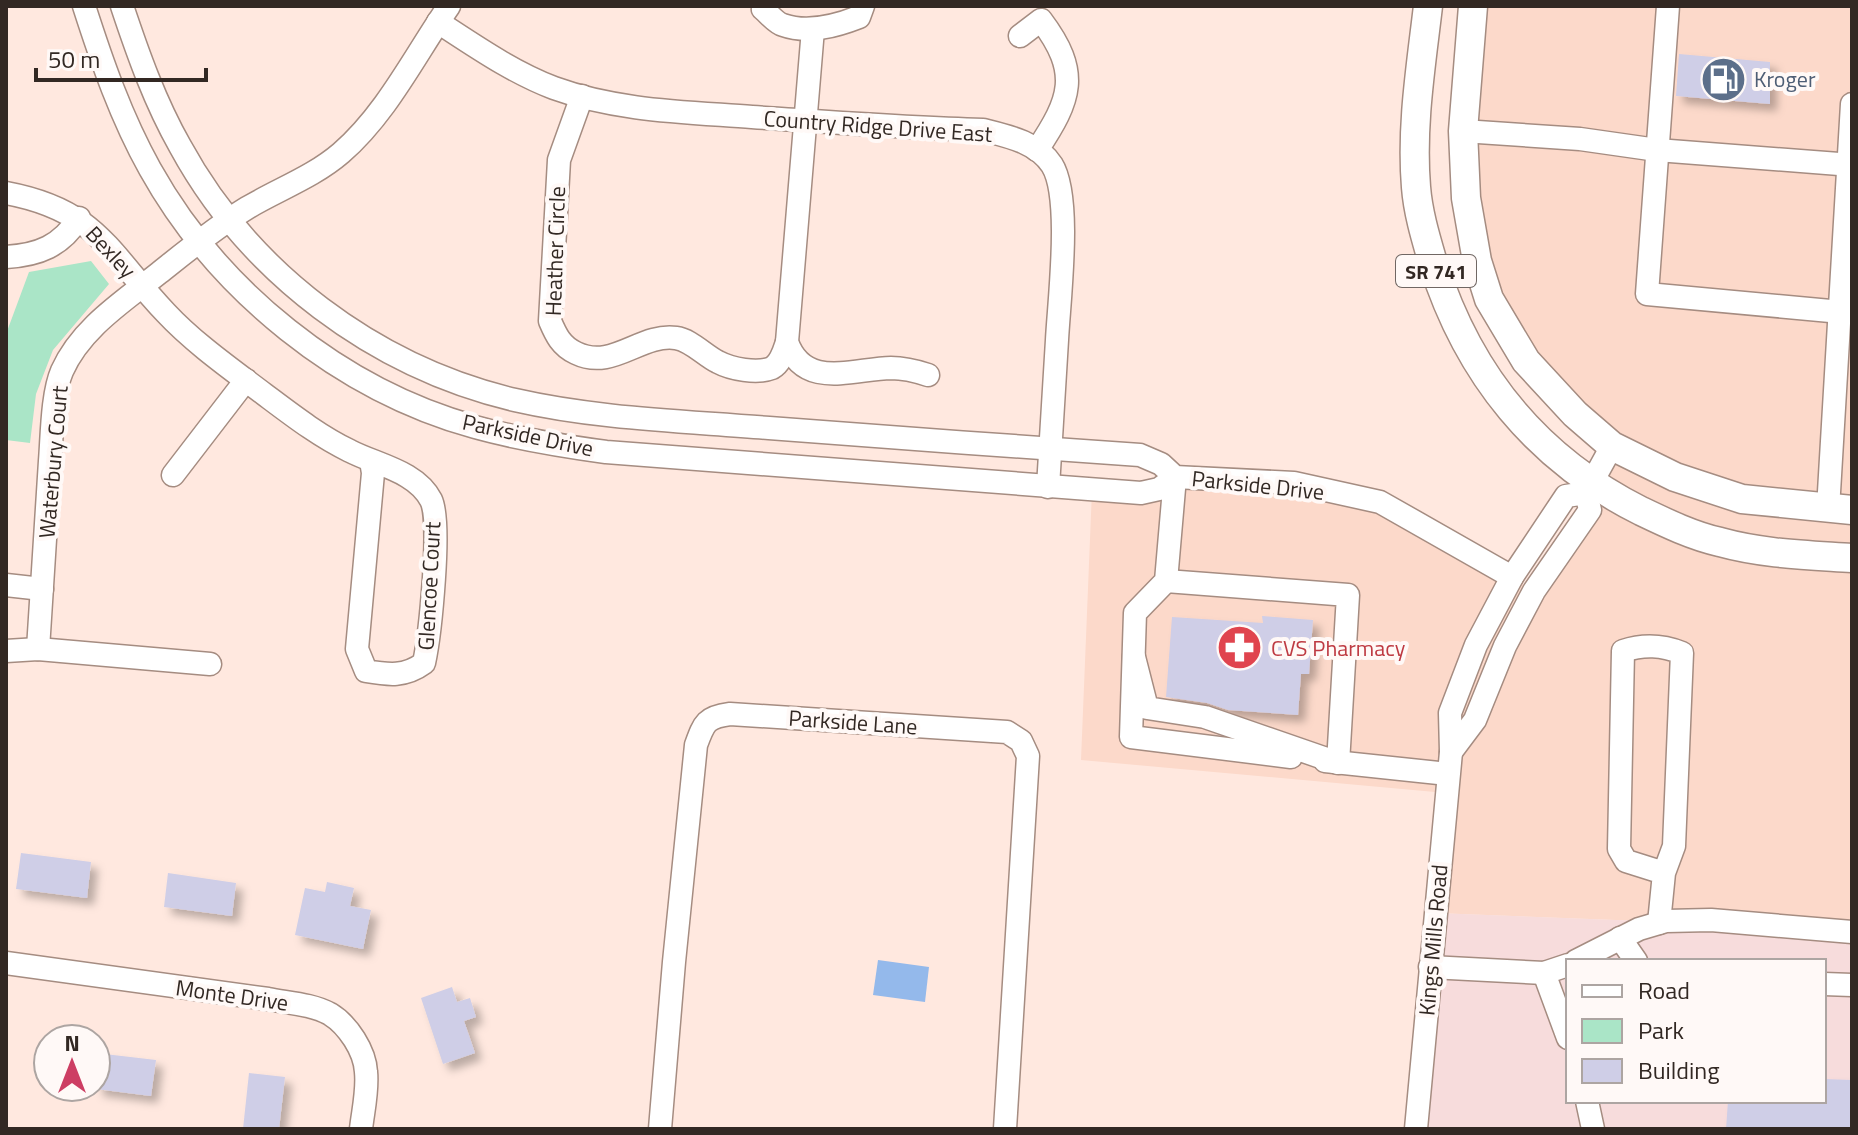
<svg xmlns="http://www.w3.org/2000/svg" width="1858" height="1135" font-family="'Titillium Web',sans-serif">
<defs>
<filter id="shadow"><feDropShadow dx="7" dy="7" stdDeviation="4" flood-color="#0004"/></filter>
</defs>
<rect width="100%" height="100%" fill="#ffe8df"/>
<path fill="#fcd9ca" d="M1473 6H1852V929L1435 913 1446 793 1081 760 1092 490 1175 477 1380 502 1533 590 1590 510 1611 446 1574 414 1477 260Z"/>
<path fill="#f7dcdc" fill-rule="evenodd" d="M1435 913 1852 929V1129H1416ZM1568 961H1824V1101H1568Z"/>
<path fill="#aae5c7" d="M91 261 109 284 53 350 36 394 30 443 6 440V334L29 272Z"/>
<path fill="#94b9eb" d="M878 960 929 967 925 1002 873 995Z"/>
<g fill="#cfcee7" filter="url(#shadow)">
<path d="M1679 54 1770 62V104L1676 96Z"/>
<path d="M1262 616 1313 620 1309 674H1301L1298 715 1228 710 1207 703 1166 697 1172 617 1263 623Z"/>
<path d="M21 853 91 862 87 898 16 889Z"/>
<path d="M168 873 236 883 232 916 164 907Z"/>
<path d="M327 882 354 888 350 906 371 910 363 949 295 935 305 888 325 892Z"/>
<path d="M452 987 457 1002 470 998 476 1017 464 1021 475 1053 443 1064 421 998Z"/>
<path d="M96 1053 156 1060 151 1096 96 1089Z"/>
<path d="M249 1073 285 1077 279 1129H243Z"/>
<path d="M1824 1079 1852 1080V1129H1726L1728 1101H1824Z"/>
</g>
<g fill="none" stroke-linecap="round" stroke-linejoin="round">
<defs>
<g id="minor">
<path d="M84 6C102 62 121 117 150 169 218 291 341 390 475 427 518 439 562 446 606 452L1141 493 1159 489 1175 477"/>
<path d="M122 6C138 54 155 102 180 146 249 273 375 367 515 400 598 419 685 421 769 428 893 437 1016 447 1140 455L1161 464 1175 477 1294 483 1380 502 1512 577"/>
<path d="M764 6 763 9C769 14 776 23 783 25 808 34 836 26 859 17L863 6"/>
<path d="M1668 6 1647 294 1852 313"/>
<path d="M438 22C475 46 512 72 554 88 617 111 686 112 752 117 829 122 906 128 983 130 1007 136 1037 142 1052 165 1072 197 1059 300 1057 340 1054 389 1051 438 1048 487"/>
<path d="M813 29 787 342C804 390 852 369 891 368 904 368 916 371 928 375"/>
<path d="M1020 36 1041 20C1081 73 1071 99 1037 150"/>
<path d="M582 96 559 160 550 321C556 335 561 346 576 353 613 371 640 333 676 338 691 340 704 355 718 362 731 369 757 374 772 368 781 363 784 351 787 342"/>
<path d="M1463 131 1580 139 1657 150 1852 165"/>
<path d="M6 193C97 210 108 252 166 313 194 343 231 369 264 394 292 415 319 436 350 451 377 465 416 471 431 500 442 522 430 635 424 663 405 677 389 675 366 671L357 649 373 473 371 461"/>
<path d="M6 257C39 255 61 246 79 218"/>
<path d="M173 475 246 380"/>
<path d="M1175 477 1166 581 1135 613 1131 737 1291 757"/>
<path d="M1828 509 1852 104"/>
<path d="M6 585 42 589"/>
<path d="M38 649C42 587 46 524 50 461 52 436 52 394 62 371 81 328 124 301 159 273 188 250 216 227 247 208 279 189 313 177 341 153 387 113 415 55 449 6"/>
<path d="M6 651 38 649 210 664"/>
<path d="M1134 657 1147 708 1205 717 1338 763 1348 595 1166 581"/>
<path d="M1451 752 1475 720 1505 646 1534 591 1590 510 1586 493 1612 446"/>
<path d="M1325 761 1448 774"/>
<path d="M1659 923 1664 873 1674 846 1682 653C1662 645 1644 644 1623 651L1619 849 1626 861 1664 873"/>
<path d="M1620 938 1636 961"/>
<path d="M1576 961 1639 929 1666 921 1711 920 1852 932"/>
<path d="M6 963 268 999C288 1003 312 1004 330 1014 348 1025 365 1051 366 1072 368 1090 363 1111 361 1129"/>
<path d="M1430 967 1544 973 1568 965"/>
<path d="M1544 973 1568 1038"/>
<path d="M1824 984 1852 985"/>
<path d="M1587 1101 1593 1129"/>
<path d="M660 1129 674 962 696 745C704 723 706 717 730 714L1007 732 1021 741 1028 756 1005 1129"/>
<path d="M1416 1129 1451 752 1450 713 1476 645 1512 577 1566 496 1586 493"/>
</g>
<g id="major">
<path d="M1428 6C1421 66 1411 126 1416 187 1418 213 1426 239 1433 263 1468 374 1537 459 1641 511 1666 523 1693 536 1720 542 1763 554 1808 555 1852 558"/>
<path d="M1473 6 1463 131 1466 198 1477 261 1489 299 1526 361 1575 414 1612 446 1675 477 1742 499 1852 510"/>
</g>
</defs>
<use href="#minor" stroke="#a58c81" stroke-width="25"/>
<use href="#major" stroke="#a58c81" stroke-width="31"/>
<use href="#minor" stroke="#fff" stroke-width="22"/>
<use href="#major" stroke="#fff" stroke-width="28"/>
</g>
<defs>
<symbol id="fuel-disc" viewBox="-11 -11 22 22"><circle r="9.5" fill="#5c6f8a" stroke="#fff9f7"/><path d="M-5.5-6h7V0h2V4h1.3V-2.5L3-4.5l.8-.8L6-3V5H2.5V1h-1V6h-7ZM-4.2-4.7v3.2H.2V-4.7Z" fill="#fff"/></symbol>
<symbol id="pharmacy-disc" viewBox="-11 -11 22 22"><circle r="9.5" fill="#e0444e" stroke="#fff9f7"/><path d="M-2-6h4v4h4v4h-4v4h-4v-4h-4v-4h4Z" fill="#fff"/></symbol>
</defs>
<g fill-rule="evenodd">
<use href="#fuel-disc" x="1698" y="54" width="51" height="51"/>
<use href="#pharmacy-disc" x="1214" y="622" width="51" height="51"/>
</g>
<g text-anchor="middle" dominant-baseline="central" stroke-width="8" stroke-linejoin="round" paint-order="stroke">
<rect fill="#fff9f7" stroke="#706763" stroke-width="2" x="1396" y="255" width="80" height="32" rx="6"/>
<g font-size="20" font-weight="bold" fill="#322823">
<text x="1436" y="271">SR 741</text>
</g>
<g font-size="22" fill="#4e5e75" stroke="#fff9f7" text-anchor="start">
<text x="1754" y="79">Kroger</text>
</g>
<g font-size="22" fill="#322823" stroke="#fff9f7">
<text transform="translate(878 126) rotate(4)">Country Ridge Drive East</text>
<text transform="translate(555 251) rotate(-88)">Heather Circle</text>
<text transform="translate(111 252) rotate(47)">Bexley</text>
<text transform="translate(528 435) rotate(12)">Parkside Drive</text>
<text transform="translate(53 462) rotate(-85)">Waterbury Court</text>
<text transform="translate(1258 485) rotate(6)">Parkside Drive</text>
<text transform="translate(429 586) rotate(-87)">Glencoe Court</text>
<text transform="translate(853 722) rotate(4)">Parkside Lane</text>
<text transform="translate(1433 940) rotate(-85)">Kings Mills Road</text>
<text transform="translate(232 995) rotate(8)">Monte Drive</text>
</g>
<g font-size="22" fill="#be3a42" stroke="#fff9f7" text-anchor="start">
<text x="1271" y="648">CVS Pharmacy</text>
</g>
</g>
<rect width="1858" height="1135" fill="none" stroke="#322823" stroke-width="16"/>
<rect x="1566" y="959" width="260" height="144" fill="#fff9f7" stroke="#ada5a2" stroke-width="2"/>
<rect x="1582" y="985" width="40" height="12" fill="#ffffff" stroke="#ada5a2" stroke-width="2"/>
<text x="1638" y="999" font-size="24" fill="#322823">Road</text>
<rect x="1582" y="1019" width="40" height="24" fill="#aae5c7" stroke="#ada5a2" stroke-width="2"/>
<text x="1638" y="1039" font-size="24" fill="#322823">Park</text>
<rect x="1582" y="1059" width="40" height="24" fill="#cfcee7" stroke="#ada5a2" stroke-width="2"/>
<text x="1638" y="1079" font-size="24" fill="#322823">Building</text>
<g transform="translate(72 1063)"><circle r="38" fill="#fff9f7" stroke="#ada5a2" stroke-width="2"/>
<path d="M0-6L14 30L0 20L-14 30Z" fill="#cd3e63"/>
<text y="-12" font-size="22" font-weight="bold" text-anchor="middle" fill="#322823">N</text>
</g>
<path d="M36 68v12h170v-12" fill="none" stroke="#322823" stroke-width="4"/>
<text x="48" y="68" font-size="24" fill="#322823" stroke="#fff9f7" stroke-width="6" paint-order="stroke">50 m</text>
</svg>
